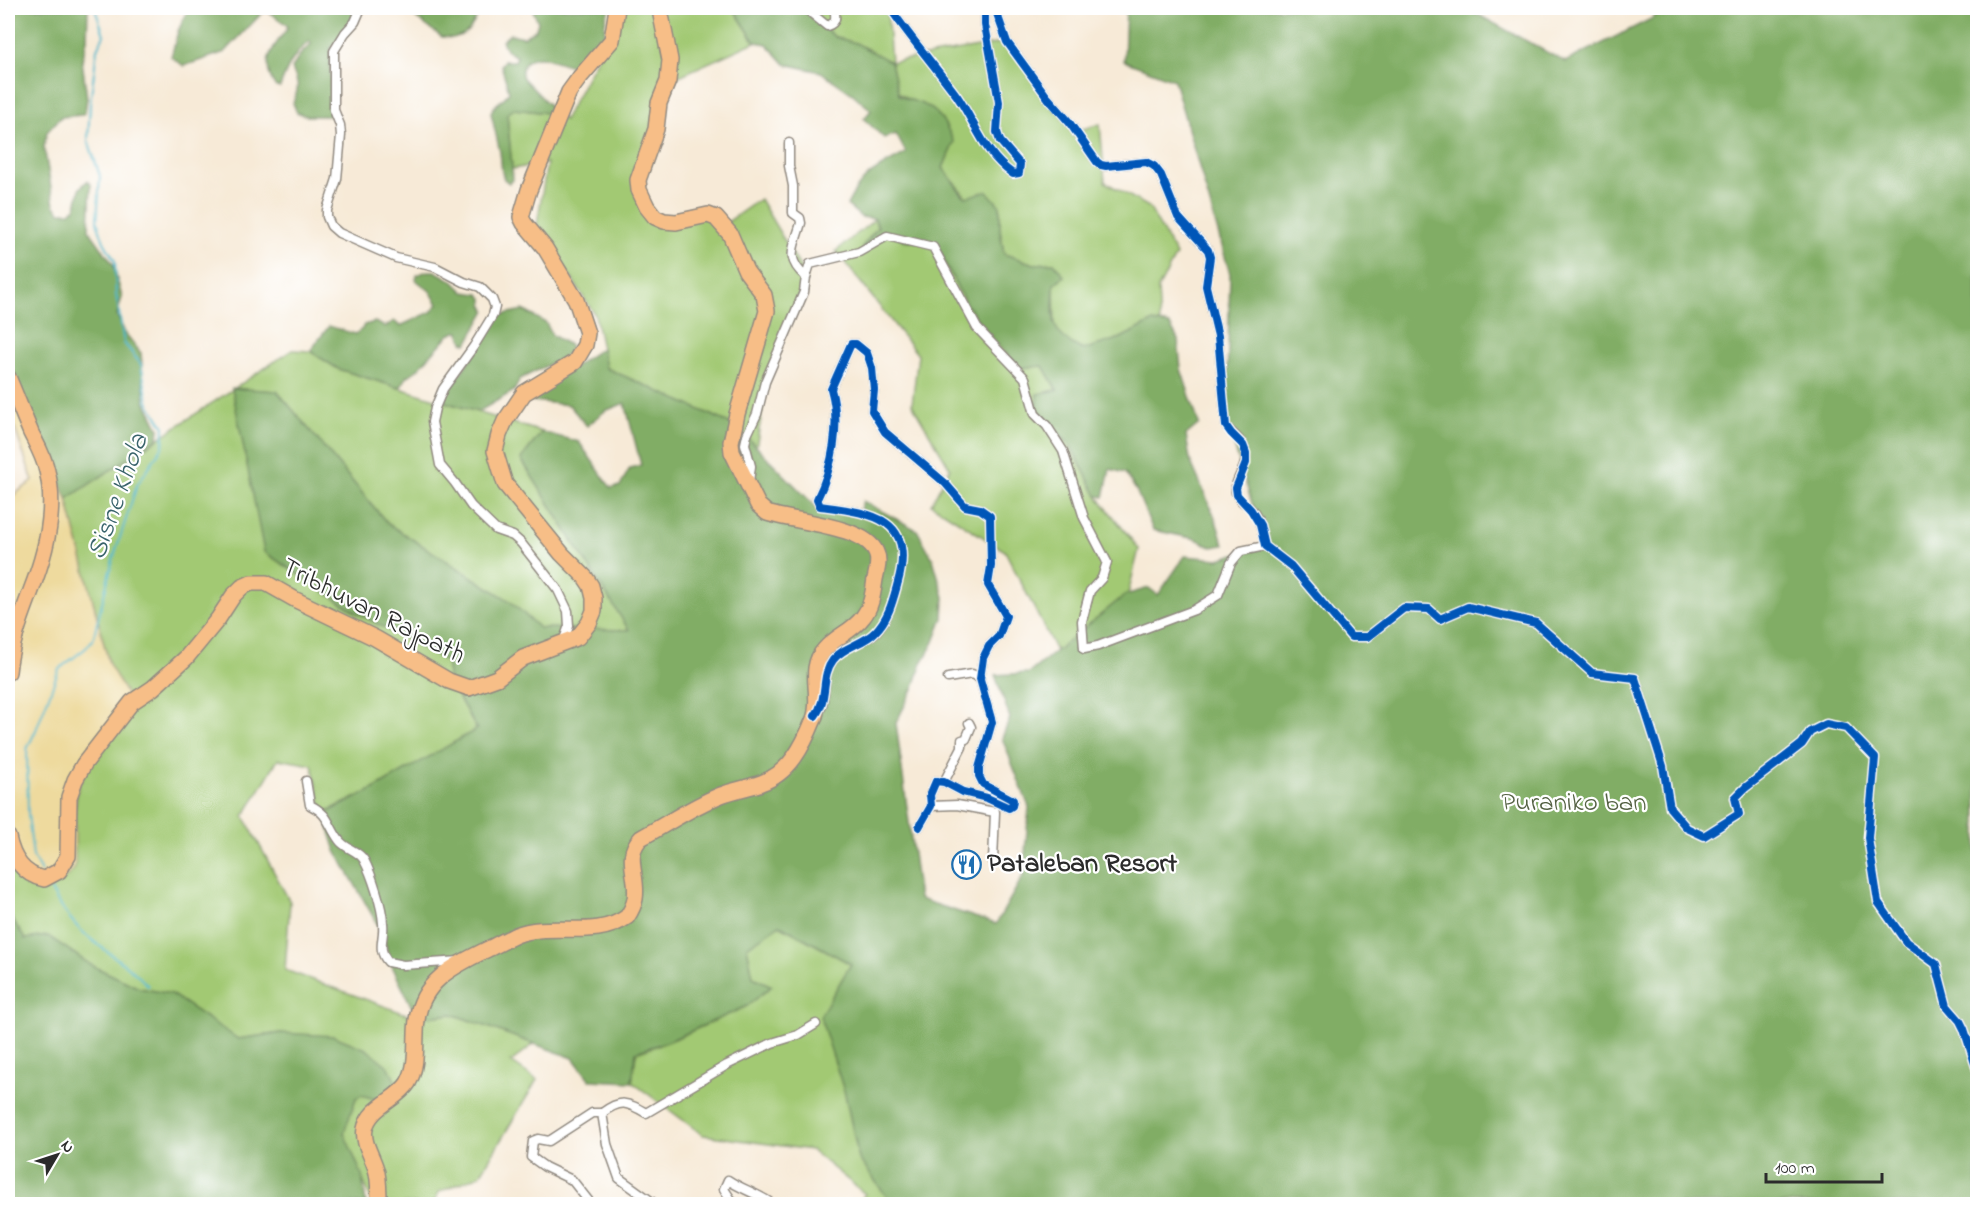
<svg xmlns="http://www.w3.org/2000/svg" width="1985" height="1212" font-family="'Indie Flower',sans-serif">
<rect width="100%" height="100%" fill="#fff"/>
<filter id="ink" filterUnits="userSpaceOnUse"><feTurbulence type="fractalNoise" baseFrequency=".0167" numOctaves="2"/><feDisplacementMap in="SourceGraphic" scale="12" xChannelSelector="R" yChannelSelector="G"/><feConvolveMatrix kernelMatrix="1 2 1 2 8 2 1 2 1" color-interpolation-filters="sRGB"/></filter>
<filter id="wash" filterUnits="userSpaceOnUse"><feTurbulence type="fractalNoise" baseFrequency=".008" numOctaves="4" result="noise"/><feDisplacementMap in="SourceGraphic" scale="24" xChannelSelector="R" yChannelSelector="G"/><feGaussianBlur stdDeviation="1.35" result="paint"/><feColorMatrix in="noise" values="0 0 0 0 0 0 0 0 0 0 0 0 0 0 0 0 0 1.4 0 .05"/><feComposite in="paint" operator="in"/></filter>
<g filter="url(#wash)">
<rect width="100%" height="100%" fill="#f7ead7"/>
<g fill="#a2c973" stroke="#667a4f" stroke-width="1.5">
<path d="M624 8H707V10L710 8H733L755 42 668 81 638 180 655 217 708 215 723 225 760 199 806 277 768 376 756 448 736 426 606 368 595 315 537 224 547 163 512 169 507 114 514 109 547 113 551 107 564 120Z"/>
<path d="M801 8H887L891 62 1007 42 1076 131 1100 124 1105 182 1149 207 1176 255 1158 289 1160 323 1152 322 1121 338 1083 350 1067 342 1055 329 1054 284 1064 276 1054 263 1034 264 1004 254 1000 228V206L966 197 943 168 954 142 928 107C892 97 868 64 842 38L835 37Z"/>
<path d="M875 219 877 228 863 246 890 232 907 241H927L937 247 966 304 990 336 1043 366 1057 390 1037 394V412L1070 445 1097 496 1139 549 1128 594 1056 651 1005 551 931 504 950 468 912 404 918 355 836 251Z"/>
<path d="M292 350 310 351 338 369 542 432 521 459 630 631 539 628 510 601 388 524 277 391 232 389 357 613 446 661 449 681 477 730 372 790 323 813 312 765 278 759 244 816 290 902 285 970 417 1018 452 1014 534 1044 511 1062 537 1080 480 1175 439 1192 434 1204H373L343 1133 356 1098 362 1095 384 1102 281 1033 238 1039 171 994 139 988 91 965 48 936 25 939 8 913V854L73 828 78 786 128 697 109 664 67 499Z"/>
<path d="M779 925 851 964 845 1094 859 1159 892 1204H858L865 1194 811 1150 703 1135 632 1082 636 1053 670 1041 747 1006 771 986 753 977 747 947Z"/>
</g>
<g fill="#81ad65" stroke="#566c48" stroke-width="1.5">
<path d="M8 8H88L87 40 82 60 87 98 85 112 82 115 61 117 47 132 44 147 54 205 60 212H70L76 207 80 188 87 181 91 184 89 230 113 264 122 297 117 315 125 333 141 353 145 401 159 429 158 438 67 499 8 364Z"/>
<path d="M189 8H356L350 24 330 49 331 100 328 107 331 116H307L297 113 293 103C300 86 298 84 292 68L300 55 311 44 310 41C293 54 287 68 280 87H276C259 63 272 48 287 29V25L268 12 262 13 225 52 184 66 171 57 178 31Z"/>
<path d="M395 8H483L469 30 462 35 453 38 442 37 410 14Z"/>
<path d="M532 8H610C601 25 607 27 604 45L580 66C562 69 539 46 524 64 521 69 521 73 523 78L551 107 548 113 514 109 507 114 513 179 509 183 504 179 502 172 500 152 491 113C493 103 506 100 509 91L501 65 504 61H515L517 57 507 51 502 41 510 34 524 37 536 29 538 22Z"/>
<path d="M733 8H801L835 37 856 43 891 62 899 95C908 100 919 102 927 106 941 113 948 129 954 142L943 168 962 194 966 197 987 191 1000 206V231L1004 254 1034 264 1054 263 1064 276 1054 284C1053 320 1048 333 1083 350L1121 338 1152 322 1170 325 1178 340 1181 369 1199 424 1186 435 1190 460 1214 515 1224 545 1212 547 1196 539 1153 530 1136 490 1125 473 1110 469 1104 497 1097 496 1070 445 1037 412V394L1057 390 1043 366 1020 368 990 336 966 304 937 247 927 241 904 240 890 232 864 248 862 247 878 227 875 219 861 217 847 205C863 173 876 170 906 153L896 134 884 138 864 119 871 110 854 95 821 72 785 64 767 44 755 42Z"/>
<path d="M1126 8H1466L1565 62 1651 19 1665 8H1977V1204H892L859 1159 845 1094 820 1016 851 964 780 925 747 947 753 977 772 986 747 1006 669 1041 636 1052 632 1082 590 1080 573 1058 452 1014 417 1018 393 968 380 929 336 851 324 814 372 790 477 729 449 681 446 661 357 613 264 552 232 388 277 391 388 524 510 601 539 628 629 630 521 459 542 432 579 442 611 488 620 486 630 468 641 465 625 403 605 411 587 426 569 405 531 401 542 388 602 348 606 368 736 426 817 508 858 515 863 501 917 530 933 559 944 597 943 618 934 642 922 663 914 687 896 723 919 899 996 924 1023 876 1029 807 1002 738 1010 718 995 675 1029 673 1125 595 1149 588 1158 595 1185 556 1219 559 1265 545 1226 420 1230 274 1174 80 1124 61Z"/>
<path d="M427 271H435L453 281 464 292 479 294 483 298V304L486 310 467 344 463 342 459 332H456L449 335 417 370 407 377 400 388 338 369 310 351 329 326 355 334 362 329 364 325 375 322 385 327 394 321 400 326 431 312 438 304 430 291 416 280 417 275Z"/>
<path d="M523 310 546 323 552 335 571 346 568 353 560 359 520 379 514 391 478 412 442 401C459 372 482 347 496 316Z"/>
<path d="M8 913 25 939 48 936 91 965 139 988 171 994 238 1039 281 1033 334 1036 366 1049 389 1067 397 1085 384 1102 362 1095 356 1098 344 1133 362 1175 366 1204H8Z"/>
</g>
<path fill="#eeda9e" stroke="#8c8264" stroke-width="1.5" d="M8 364 67 499 109 664 128 697 78 786 75 803V868C50 897 20 890 8 854V499L33 481 8 409Z"/>
<g fill="none" stroke-linecap="round" stroke-linejoin="round">
<g stroke="#4fb8cc" stroke-width="2">
<path d="M41 872 33 857 28 814 27 749 36 730 59 669 86 648 93 639 113 559 137 485 163 446 164 427 148 402 141 364 124 343 116 294 115 261 104 242 97 221 100 176 88 140 90 104 97 49 104 35 95 8"/>
<path d="M48 885C58 904 71 922 87 936 107 953 131 966 148 986"/>
</g>
</g>
</g>
<g filter="url(#ink)">
<g fill="none" stroke-linecap="round" stroke-linejoin="round">
<defs>
<g id="street">
<path d="M361 8 355 22 345 33 334 51V110L340 125 341 135 337 179 327 210V217L331 226 339 233 396 258 435 267 464 282 480 287 492 299 495 307 493 315 474 346 443 389 435 408 432 422 440 465 455 483 471 506 496 530 513 536 521 543 558 590 568 611 569 626 563 642"/>
<path d="M805 8 827 26C837 23 836 16 834 8"/>
<path d="M890 8C911 39 935 66 957 96 976 124 984 154 1013 174L1019 173 1020 164 1000 141 997 132 999 102 985 25V13L987 9H993L996 11 1007 42 1048 98 1069 122 1097 162 1101 165 1106 166 1146 162 1154 166 1161 175 1178 217 1208 250 1210 257 1206 286 1218 336 1226 426C1231 433 1241 439 1244 447 1252 465 1233 478 1236 493 1239 502 1247 504 1252 510 1260 520 1262 533 1265 546"/>
<path d="M789 143V166L793 186V213L800 218 801 223C794 248 784 258 806 277"/>
<path d="M749 482 751 466 745 444 747 435 757 414 765 382 804 292 806 277 810 264 859 252 887 236 933 247 977 328 1025 378 1035 414 1047 426 1063 451 1084 518 1107 562 1102 578 1090 591 1082 621 1084 649 1098 646 1194 610 1218 595 1231 563 1241 551 1265 546"/>
<path d="M1265 546 1291 566 1351 637H1367L1404 608 1429 609 1440 619 1468 607 1536 623 1592 673 1635 678 1663 766 1670 808 1687 828 1704 836 1739 814 1735 798 1745 788 1802 744 1810 732 1826 724 1846 728 1875 758 1868 838 1878 902 1906 942 1936 964 1947 1006 1960 1021 1964 1029 1978 1073"/>
<path d="M948 678 972 674 980 679"/>
<path d="M821 708C827 693 822 674 833 660 844 646 864 644 876 632 889 618 893 600 898 582 916 517 871 513 820 506L817 499C833 467 841 424 831 389L851 344H856L867 353 872 368 874 390 872 411 885 432 945 483 965 506 980 509 990 516 991 566 988 585 1006 616 999 636 989 646 983 658 980 679 992 722 979 768V776L983 784 1013 800 1012 806 1009 808 987 798 963 792 944 782 936 781 930 795 931 806 919 827"/>
<path d="M306 781 310 805C329 814 328 825 339 840 345 849 358 850 364 860 372 875 382 906 383 923 385 939 376 948 388 962L403 965 460 961"/>
<path d="M944 782 962 747V740L966 739 971 727 969 723"/>
<path d="M931 806 957 805 995 812 993 861"/>
<path d="M602 1113C621 1099 627 1102 646 1113L727 1065 772 1043 798 1035 816 1024"/>
<path d="M591 1204 572 1180 545 1167 531 1157 533 1141 538 1139 549 1141 592 1113H602L607 1144 619 1178 655 1204"/>
<path d="M734 1204 724 1189 728 1180C741 1189 761 1195 772 1204"/>
</g>
<g id="highway">
<path d="M8 377C16 396 23 414 31 433 37 445 44 457 47 471 56 506 47 547 35 580 24 610 11 640 8 672"/>
<path d="M8 837C12 857 23 875 44 879L59 871 68 856 69 797 75 780 84 764 132 702 153 688 186 658 218 619 233 596 242 587 251 583H266L296 600 375 638 449 681 469 688 497 678 523 658 578 637 589 623 594 611V598L591 586 585 577 562 554 505 484 495 451 499 435 505 421 524 393 575 362 585 345 587 333 576 300 545 248 524 223 521 217 529 190 569 92 580 77 612 40 617 8"/>
<path d="M379 1204C379 1194 379 1183 377 1173 374 1158 362 1144 365 1129 369 1107 397 1100 408 1083 419 1064 414 1041 417 1020 422 980 456 965 488 949 497 945 507 939 516 935 552 921 595 940 627 917 631 911 634 905 635 899 639 876 623 856 641 838 667 824 693 806 721 795 734 790 748 788 761 783 790 773 803 746 814 719 823 696 806 669 825 649 836 636 853 631 863 617 872 606 873 592 875 579 877 570 880 560 876 552 864 525 793 522 767 513L758 505 732 452 731 442 737 414 767 311 764 295 746 271 730 234 716 218 708 215 676 222 664 221 655 217 647 207 639 190 638 180 656 129 659 103 668 81 670 60 661 15 662 8"/>
</g>
</defs>
<use href="#street" stroke="#918a81" stroke-width="11"/>
<use href="#highway" stroke="#918a81" stroke-width="18"/>
<use href="#street" stroke="#fff" stroke-width="8"/>
<use href="#highway" stroke="#f7be87" stroke-width="15"/>
<defs>
<g id="cycleway">
<path d="M890 8C911 39 935 66 957 96 976 124 984 154 1013 174L1019 173 1020 164 1000 141 997 132 999 102 985 25V13L987 9H993L996 11 1007 42 1048 98 1069 122 1097 162 1101 165 1106 166 1146 162 1154 166 1161 175 1178 217 1208 250 1210 257 1206 286 1218 336 1226 426 1231 433 1243 445 1246 453V463L1236 488 1237 495 1251 510 1260 525 1265 546 1291 566 1351 637H1367L1404 608 1429 609 1440 619 1468 607 1536 623 1592 673 1635 678 1663 766 1670 808 1687 828 1704 836 1739 814 1735 798 1745 788 1802 744 1810 732 1826 724 1846 728 1875 758 1868 838 1878 902 1906 942 1936 964 1947 1006 1960 1021 1964 1029 1978 1073"/>
<path d="M815 716C829 698 820 677 833 660 844 646 864 644 875 632 889 618 893 600 898 582 916 517 871 513 820 506L817 499C833 467 841 424 831 389L851 344H856L867 353 872 368 874 390 872 411 885 432 945 483 965 506 980 509 990 516 991 566 988 585 1006 616 999 636 989 646 983 658 980 679 992 722 979 768V776L983 784 1013 800 1012 806 1009 808 987 798 963 792 944 782 936 781 930 795 931 806 919 827"/>
</g>
</defs>
<use href="#cycleway" stroke="#fff" stroke-width="11"/>
<use href="#cycleway" stroke="#0057b8" stroke-width="8"/>
</g>
</g>
<defs>
<symbol id="restaurant-ring" viewBox="-11 -11 22 22"><circle r="9.5" fill="#fff" stroke="#1f6fb2" stroke-width="1.5"/><path d="M-5-6h1v4h1v-4h1v4h1v-4h1v5L-1.5 .5V6h-2V.5L-5-1ZM5-6V6H3V1.5H1.5Q1.5-4 5-6Z" fill="#1f6fb2"/></symbol>
</defs>
<g fill-rule="evenodd">
<use href="#restaurant-ring" x="950" y="848" width="33" height="33"/>
</g>
<g text-anchor="middle" dominant-baseline="central" stroke-width="4.5" stroke-linejoin="round" paint-order="stroke">
<g font-size="27" fill="#2b2b2b" stroke="#fff">
<text transform="translate(373 612) rotate(27)">Tribhuvan Rajpath</text>
</g>
<g font-size="27" fill="#556244" stroke="#fff">
<text x="1574" y="803">Puraniko ban</text>
</g>
<g font-size="27" font-weight="bold" fill="#2b2b2b" stroke="#fff" text-anchor="start">
<text x="987" y="864">Pataleban Resort</text>
</g>
<g font-size="28" font-style="italic" fill="#39636b" stroke="#fff">
<text transform="translate(119 497) rotate(-70)">Sisne Khola</text>
</g>
</g>
<rect width="1985" height="1212" fill="none" stroke="#fff" stroke-width="30"/>
<g transform="translate(57 1155) rotate(51)" stroke="#ffffff" stroke-width="4.5" paint-order="stroke">
<path d="M0-4.5L10 22L0 15L-10 22Z" fill="#2b2b2b"/>
<text y="-9" font-size="16" font-weight="bold" text-anchor="middle" fill="#2b2b2b">N</text>
</g>
<path d="M1766 1173v9h116v-9" fill="none" stroke="#2b2b2b" stroke-width="3"/>
<text x="1775" y="1173" font-size="18" fill="#2b2b2b" stroke="#ffffff" stroke-width="4.5" paint-order="stroke">100 m</text>
</svg>
